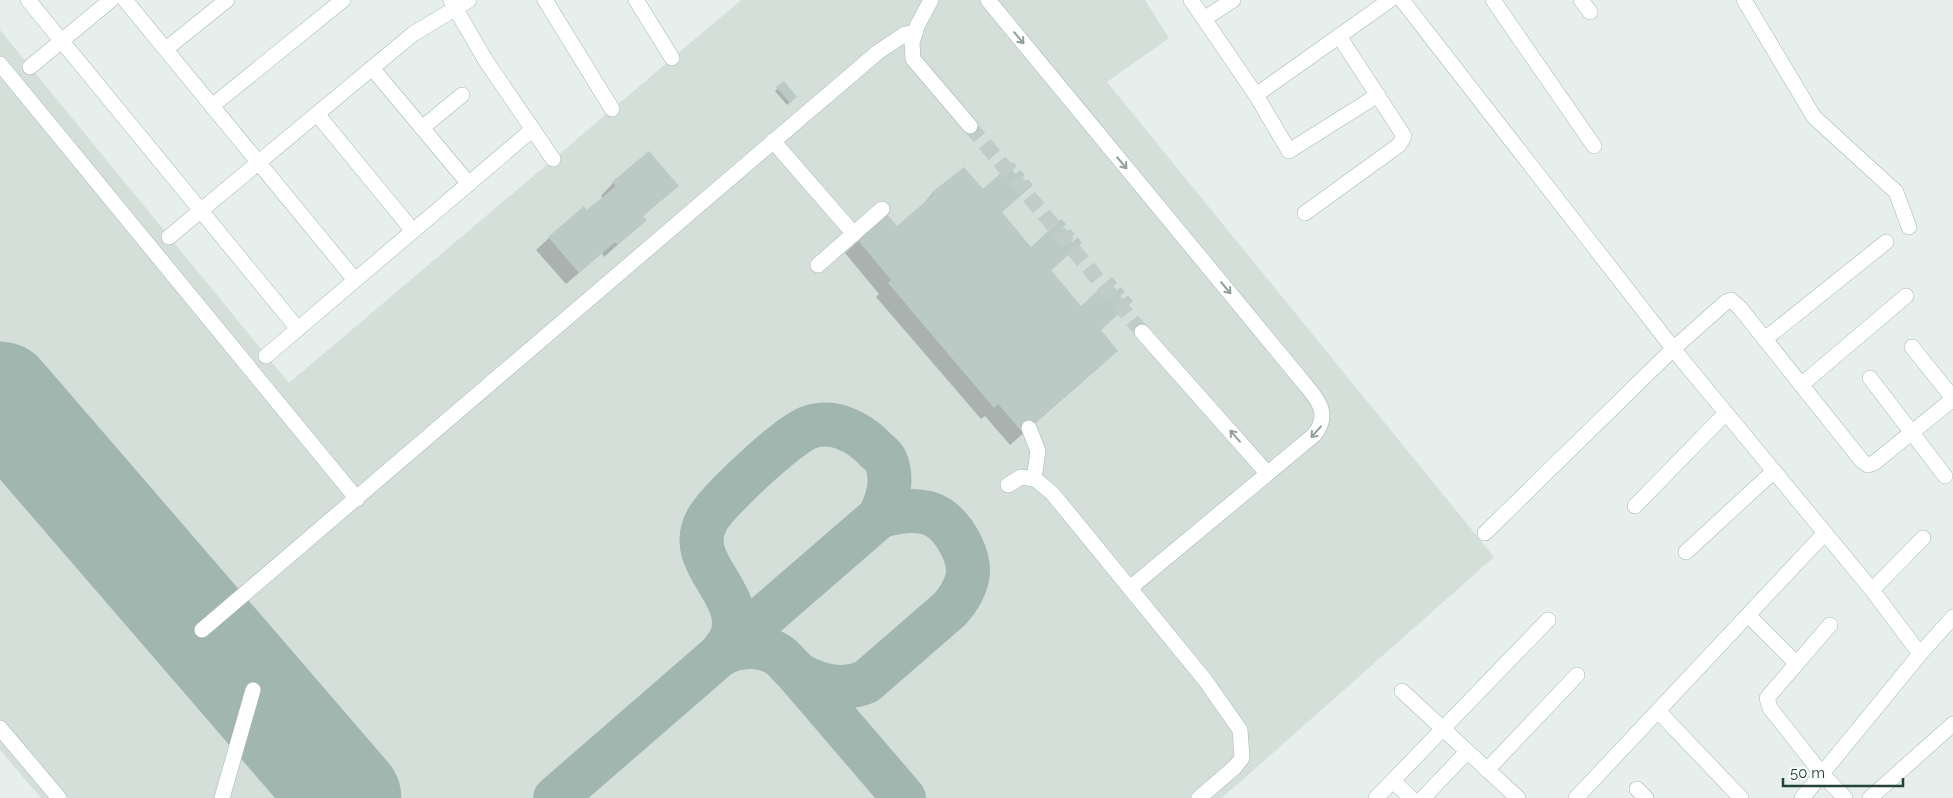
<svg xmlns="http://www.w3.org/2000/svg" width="1953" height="798" font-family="Raleway,sans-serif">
<rect width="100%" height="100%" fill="#e6efeb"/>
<path fill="#d4dfda" d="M741 0H1145L1169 38 1107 82 1494 557 1222 798H41L0 750V30L289 383Z"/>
<g fill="#0003">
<path d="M783 83 795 97 787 105 775 91Z"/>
<path d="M964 169 983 190 1011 171 1018 180 1001 213 1031 248 1060 229 1072 244 1080 243 1050 271 1081 308 1111 287 1119 296 1100 331 1104 363 1010 445 985 416 981 419 876 297 879 294 845 253 887 215 897 228 920 208 932 194Z"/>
<path d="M613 183 677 186 642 217 632 232 604 257 602 253 566 284 536 250 549 238 603 198 601 196Z"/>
</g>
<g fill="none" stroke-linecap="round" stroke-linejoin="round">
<g stroke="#a2b6b0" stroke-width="44">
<path d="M720 655C737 645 760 644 777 654 784 658 789 666 795 671L904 798"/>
<path d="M799 675C822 686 841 692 866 682L950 609C958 600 964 591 967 579 972 559 956 530 939 518 922 507 897 511 879 517"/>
<path d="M555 798 879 517C888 500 894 478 885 459 883 455 877 452 874 448 858 432 834 419 810 427 791 432 716 502 707 520 683 563 746 592 732 636 730 642 724 649 720 655"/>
</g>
<path stroke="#a2b6b0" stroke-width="109" d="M0 396 347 798"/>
</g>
<g fill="#bbcac4">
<path d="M784 81 797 97 790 103 776 87Z"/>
<path d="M649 151 679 186 643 216 647 220 618 245 615 242 579 273 548 237 584 206 587 210 616 186 612 182Z"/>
<path d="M1013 162 1017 166 1012 170 1016 174 1020 170 1025 175 1020 180 1023 183 1028 179 1033 185 1002 212 1031 247 1061 219 1066 224 1061 229 1064 233 1070 229 1075 234 1069 239 1072 242 1078 237 1082 243 1051 270 1081 306 1112 277 1117 283 1112 287 1116 291 1121 287 1125 292 1120 296 1123 300 1128 295 1133 301 1101 330 1118 351 1023 433 998 404 994 408 888 283 891 280 857 239 887 214 897 226 933 195 931 193 964 167 983 189Z"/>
</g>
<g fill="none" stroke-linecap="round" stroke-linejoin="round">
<path stroke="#bfccc8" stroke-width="15" stroke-dasharray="15 8" stroke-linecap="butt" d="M970 126 1142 332"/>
<defs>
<g id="minor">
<path d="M28 0 298 329"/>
<path d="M125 0 355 280"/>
<path d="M545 0 612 109"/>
<path d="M636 0 672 58"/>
<path d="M931 0 917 26 912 43 913 59 970 126"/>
<path d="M988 0 1299 377C1314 396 1333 411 1314 435L1130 588"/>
<path d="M1191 0 1256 95 1390 0"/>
<path d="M1402 0 1679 356 1872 590 1920 654 1802 798"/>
<path d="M1493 0 1594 146"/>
<path d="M1581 0 1590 12"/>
<path d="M1744 0 1814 117 1896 192 1909 227"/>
<path d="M451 1 486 61 553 159"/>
<path d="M1204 19 1233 0"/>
<path d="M166 49 227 0"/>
<path d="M0 64 357 499"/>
<path d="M30 67 111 0"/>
<path d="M372 68 469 184"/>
<path d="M1256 95 1289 151 1378 95"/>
<path d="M212 106 343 0"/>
<path d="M317 114 413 231"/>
<path d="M422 128 462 95"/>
<path d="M773 141 854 234"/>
<path d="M1305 213 1399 145 1404 136 1339 36"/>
<path d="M169 237 413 34 469 0"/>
<path d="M818 265 882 209"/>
<path d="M1142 332 1267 473"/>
<path d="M1765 339 1886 242"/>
<path d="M1912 347 1953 398"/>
<path d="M266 356 533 129"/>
<path d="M1870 378 1945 476"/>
<path d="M1801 385 1906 296"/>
<path d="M1029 428 1038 451 1034 479"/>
<path d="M1008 485 1021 477 1035 479 1052 493 1205 680 1240 730 1242 758 1235 767 1199 798"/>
<path d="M1635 506 1726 413"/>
<path d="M1485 533 1673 349 1726 302 1731 300 1740 308 1862 461 1868 465 1874 463 1953 399"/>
<path d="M1686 552 1774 471"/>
<path d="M1872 590 1923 538"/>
<path d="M1748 615 1796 663"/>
<path d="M1830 625 1767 698 1770 708 1822 774 1845 798"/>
<path d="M202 630 878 52 905 34 915 33"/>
<path d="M1920 654 1953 617"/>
<path d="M1402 691 1518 798"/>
<path d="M1658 711 1741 798"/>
<path d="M0 728 59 798"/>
<path d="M1487 770 1577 675"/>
<path d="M1394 782 1411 798"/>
<path d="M1637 789 1646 798"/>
<path d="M222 798 253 690"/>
<path d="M1376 798 1548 620"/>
<path d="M1423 798 1467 752"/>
<path d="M1576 798 1825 533"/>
<path d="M1870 798 1953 724"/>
</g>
</defs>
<use href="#minor" stroke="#a8b8b2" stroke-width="16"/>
<use href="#minor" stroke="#fff" stroke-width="15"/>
</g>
<defs><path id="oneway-shaft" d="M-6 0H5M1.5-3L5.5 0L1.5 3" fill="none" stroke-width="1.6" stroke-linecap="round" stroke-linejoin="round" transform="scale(1.25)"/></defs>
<g stroke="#92a09c">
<use href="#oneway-shaft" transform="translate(1019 38) rotate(50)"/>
<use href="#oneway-shaft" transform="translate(1122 163) rotate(50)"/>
<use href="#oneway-shaft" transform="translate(1226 288) rotate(50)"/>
<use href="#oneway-shaft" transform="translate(1316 432) rotate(132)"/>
<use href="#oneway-shaft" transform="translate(1235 436) rotate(-131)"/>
</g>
<path d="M1783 778v8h120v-8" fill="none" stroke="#24423a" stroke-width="2.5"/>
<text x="1790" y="778" font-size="15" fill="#24423a" stroke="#f7fbf9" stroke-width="4" paint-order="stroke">50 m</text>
</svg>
